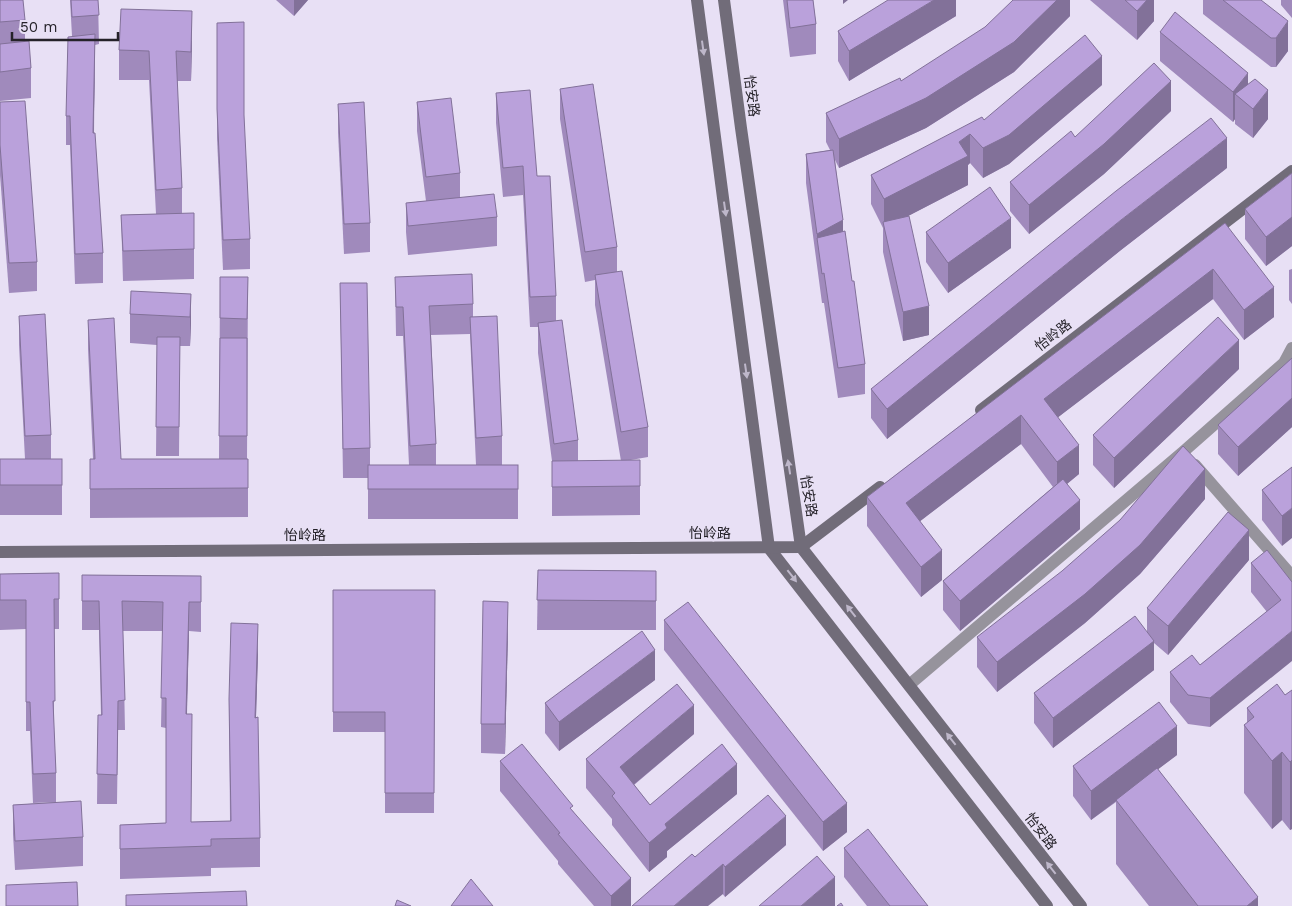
<svg xmlns="http://www.w3.org/2000/svg" width="1292" height="906" font-family="'Work Sans','Noto Sans SC',sans-serif">
<rect width="100%" height="100%" fill="#e8e0f5"/>
<g fill="none" stroke-linecap="round" stroke-linejoin="round">
<g stroke="#96939c" stroke-width="12">
<path d="M1195 465 1292 576"/>
<path d="M909 685 1183 452 1284 363 1292 348"/>
</g>
<g stroke="#716c79" stroke-width="12">
<path d="M697 0 769 548 1047 906"/>
<path d="M724 0 741 128 801 547 1081 906"/>
<path d="M981 410 1292 171"/>
<path d="M0 552 801 547 880 487"/>
</g>
</g>
<g fill="#a08abc" fill-rule="evenodd">
<path d="M0 0 25 20V41L31 68V98L0 101Z"/>
<path d="M70 0H98L99 44 95 45 94 133 103 253V283L75 284 70 145H66V116L72 36Z"/>
<path d="M276 0H308L294 16Z"/>
<path d="M783 0H813L816 24V54L790 57Z"/>
<path d="M956 0V16L849 81 838 61V31Z"/>
<path d="M1070 0V16L1014 72 926 128 839 168 835 160 843 232 865 364V394L838 398 824 303H822L806 183V154L830 150 826 142V113L901 81Z"/>
<path d="M1090 0H1154V21L1137 40Z"/>
<path d="M1203 0H1261L1288 51 1276 67H1271L1203 14Z"/>
<path d="M1281 0H1292V18L1281 5Z"/>
<path d="M217 23 250 239V269L223 270 217 138Z"/>
<path d="M1160 32 1248 84 1268 119 1253 138 1235 124V119L1233 122 1160 61Z"/>
<path d="M192 41 191 81H177L182 188V213L194 249V279L123 281 121 215 156 214 149 80H119V50Z"/>
<path d="M1102 85 1009 164 983 178 970 163 968 165V185L908 216 929 335 903 341 883 252V228L871 204V175L984 120Z"/>
<path d="M560 89 617 247V271L648 427V457L625 461 640 460V515L552 516V461L538 353V327H530L523 195 503 197 496 123V93L537 176 556 296V321L578 440V461H621L595 305V280L585 282 560 119Z"/>
<path d="M0 102 37 262V291L9 293 0 175Z"/>
<path d="M417 102 460 173V197L497 217V246L408 255 406 232V203L426 201 417 131Z"/>
<path d="M338 104 370 223V252L344 254 338 133Z"/>
<path d="M1171 111 1104 174 1029 234 1010 211V182L1075 137Z"/>
<path d="M1227 168 1121 250 887 439 871 418V389Z"/>
<path d="M1292 173V246L1266 266 1245 239V209Z"/>
<path d="M1225 223 1274 317 1244 340 1213 299 1058 417 1079 474 1067 484 1080 529 960 631 943 610V581L1053 487 1021 444 920 521 942 580 921 597 867 526V497Z"/>
<path d="M926 232 1011 248 948 293 926 262Z"/>
<path d="M1292 269V304L1289 300V270Z"/>
<path d="M220 277H248L247 459H248V517L90 518V459H93L88 349V320L121 459H219Z"/>
<path d="M395 277 473 304V317L502 436V465H518V519H368V478H343L340 283 370 448V465H409L403 336H396ZM470 334 476 465H436V444L431 335Z"/>
<path d="M191 294V323L190 346H180L179 456H156L157 345 130 343V314Z"/>
<path d="M19 316 51 435V459H62V515H0V459H25L19 345Z"/>
<path d="M1292 358V427L1238 476 1218 454V425Z"/>
<path d="M1239 369 1114 488 1093 465V435Z"/>
<path d="M1292 467 1282 546 1262 520V490Z"/>
<path d="M1205 499 1140 574 1085 623 997 692 977 667V637Z"/>
<path d="M1249 560 1168 655 1154 643V670L1053 748 1034 723V693L1147 632V608Z"/>
<path d="M1251 563 1292 582 1210 727 1188 724 1170 702V672L1200 665 1267 612 1251 592Z"/>
<path d="M538 570 656 571V630H537Z"/>
<path d="M59 573V629H54V731L56 773V802L83 837V866L15 870 13 834V805L56 802 33 803 30 731H26V629L0 630V574Z"/>
<path d="M82 575 201 576V632L189 631 187 714 191 822 230 821 229 699 258 653 256 718 260 838V867L211 868V876L120 879V825L166 823V728L161 727 163 631H123L125 730H118L117 804H97L98 715H101L99 630H82Z"/>
<path d="M333 590H435L434 813H385V732H333Z"/>
<path d="M664 620 847 832 823 851 664 650Z"/>
<path d="M508 631 505 754 481 753V724Z"/>
<path d="M655 680 559 751 545 733V703Z"/>
<path d="M1292 690V829L1290 830 1282 820 1272 829 1244 793V725L1247 723V708L1285 695Z"/>
<path d="M694 734 634 785 650 805 737 794 667 851V857L649 872 612 825V819L586 788V759Z"/>
<path d="M1177 755 1158 769 1258 906H1149L1116 864V802L1091 820 1073 796V766Z"/>
<path d="M500 761 573 811 631 906H594L558 864V861L500 791Z"/>
<path d="M786 845 725 897 695 857Z"/>
<path d="M844 848 928 906H867L844 877Z"/>
</g>
<g fill="#827199">
<path d="M294 0H308L294 16Z"/>
<path d="M843 0H848L843 4Z"/>
<path d="M934 0H956V16L849 81V51Z"/>
<path d="M1057 0H1070V16L1014 72 926 128 839 168V139Z"/>
<path d="M1147 0H1154V21L1137 40V11Z"/>
<path d="M192 11V41L191 81V52Z"/>
<path d="M1288 21V51L1276 67V38Z"/>
<path d="M95 34V63L93 162V133Z"/>
<path d="M1102 56V85L1009 164 983 178V148Z"/>
<path d="M1248 73V102L1235 94V119L1233 122V92Z"/>
<path d="M1171 81V111L1104 174 1029 234V205Z"/>
<path d="M1268 90V119L1253 138V109Z"/>
<path d="M970 134V163L968 165V185L885 228 884 224V199Z"/>
<path d="M1227 138V168L1121 250 887 439V409L1121 220Z"/>
<path d="M1292 217V246L1266 266V237Z"/>
<path d="M1011 218V248L948 293V263Z"/>
<path d="M843 220V250L817 238V263V234Z"/>
<path d="M1213 269V299L1044 428V399Z"/>
<path d="M1274 287V317L1244 340V310Z"/>
<path d="M191 294V323L190 346V317Z"/>
<path d="M929 306V335L903 341V312Z"/>
<path d="M1239 340V369L1114 488V458Z"/>
<path d="M1292 398V427L1238 476V447Z"/>
<path d="M1021 415V444L906 532V503Z"/>
<path d="M1079 445V474L1057 492V462Z"/>
<path d="M1205 469V499L1140 574 1085 623 997 692V662Z"/>
<path d="M1080 500V529L960 631V601Z"/>
<path d="M1292 508V538L1282 546V516Z"/>
<path d="M1249 530V560L1168 655V626Z"/>
<path d="M942 550V580L921 597V567Z"/>
<path d="M189 602V631L186 744V714Z"/>
<path d="M508 602V631L505 754V724Z"/>
<path d="M258 624V653L255 747V718Z"/>
<path d="M1292 631V661L1210 727V698Z"/>
<path d="M1154 641V670L1053 748V718Z"/>
<path d="M655 650V680L559 751V722Z"/>
<path d="M694 705V734L620 796V767Z"/>
<path d="M1177 726V755L1091 820V791Z"/>
<path d="M1282 752V820L1272 829V761Z"/>
<path d="M1292 760V829L1290 830V762Z"/>
<path d="M737 764V794L667 851V857L649 872V843L665 824Z"/>
<path d="M847 803V832L823 851V822Z"/>
<path d="M786 816V845L725 897V867Z"/>
<path d="M723 864V894L708 906H674Z"/>
<path d="M835 877V906H801Z"/>
<path d="M631 878V906H611V896Z"/>
<path d="M1258 897V906H1247Z"/>
</g>
<g fill="#baa1db" stroke="#827199">
<path d="M0 0H23L25 20 0 22Z"/>
<path d="M71 0H98L99 15 72 17Z"/>
<path d="M787 0H813L816 24 790 28Z"/>
<path d="M888 0H934L849 51 838 31Z"/>
<path d="M1013 0H1057L1014 42 926 98 839 139 826 113 900 78 901 81 985 27Z"/>
<path d="M1125 0H1147L1137 11Z"/>
<path d="M1223 0H1261L1288 21 1276 38H1271Z"/>
<path d="M121 9 192 11 191 52 176 51 182 188 156 190 149 51 119 50Z"/>
<path d="M1175 12 1248 73 1233 92 1160 32Z"/>
<path d="M244 22V115L250 239 223 240 217 109V23Z"/>
<path d="M95 34 93 133H95L103 253 75 254 70 116H66L68 37Z"/>
<path d="M1085 35 1102 56 1009 135 983 148 970 134 959 142 968 156 884 199 871 175 982 117 984 120Z"/>
<path d="M29 41 31 68 0 72V44Z"/>
<path d="M1154 63 1171 81 1104 144 1029 205 1010 182 1071 131 1075 137Z"/>
<path d="M1255 79 1268 90 1253 109 1235 94Z"/>
<path d="M593 84 617 247 585 252 560 89Z"/>
<path d="M530 90 537 176H550L556 296 530 297 523 166 503 168 496 93Z"/>
<path d="M451 98 460 173 426 177 417 102Z"/>
<path d="M25 101 37 262 9 263 0 145V102Z"/>
<path d="M364 102 370 223 344 224 338 104Z"/>
<path d="M1211 118 1227 138 1121 220 887 409 871 389 1116 191Z"/>
<path d="M833 150 843 220 817 234 806 154Z"/>
<path d="M1292 173V217L1266 237 1245 209Z"/>
<path d="M990 187 1011 218 948 263 926 232Z"/>
<path d="M494 194 497 217 408 226 406 203Z"/>
<path d="M194 213V249L123 251 121 215Z"/>
<path d="M909 216 929 306 903 312 883 222Z"/>
<path d="M1225 223 1274 287 1244 310 1213 269 1044 399 1079 445 1057 462 1021 415 906 503 942 550 921 567 867 497Z"/>
<path d="M845 231 852 281H854L865 364 838 368 824 273 822 274 817 238Z"/>
<path d="M622 271 648 427 621 432 595 275Z"/>
<path d="M472 274 473 304 429 306 436 444 410 446 403 307H396L395 277Z"/>
<path d="M220 277H248L247 319 220 318Z"/>
<path d="M340 283H367L370 448 343 449Z"/>
<path d="M131 291 191 294 190 317 130 314Z"/>
<path d="M45 314 51 435 25 436 19 316Z"/>
<path d="M497 316 502 436 476 438 470 317Z"/>
<path d="M1218 317 1239 340 1114 458 1093 435Z"/>
<path d="M114 318 121 459H248V488L90 489V459H95L88 320Z"/>
<path d="M562 320 578 440 554 444 538 323Z"/>
<path d="M157 337H180L179 427H156Z"/>
<path d="M220 338H247V436H219Z"/>
<path d="M1292 358V398L1238 447 1218 425Z"/>
<path d="M1183 446 1205 469 1140 545 1085 594 997 662 977 637 1062 571 1120 520Z"/>
<rect x="0" y="459" width="62" height="26"/>
<path d="M640 460V486L552 487V461Z"/>
<rect x="368" y="465" width="150" height="24"/>
<path d="M1292 467V508L1282 516 1262 490Z"/>
<path d="M1063 479 1080 500 960 601 943 581Z"/>
<path d="M1228 512 1249 530 1168 626 1147 608Z"/>
<path d="M1267 550 1292 582V631L1210 698 1188 695 1170 672 1192 655 1200 665 1281 600 1251 563Z"/>
<path d="M538 570 656 571V601L537 600Z"/>
<path d="M59 573V599H54L55 701H53L56 773 33 774 30 702H26V600H0V574Z"/>
<path d="M82 575 201 576V602H189L186 714H192L191 822 231 821 229 699 231 623 258 624 255 718 258 717 260 838 211 839V846L120 849V825L166 823V698H161L163 602 122 601 125 700 118 701 117 775 97 774 98 715H102L99 601H82Z"/>
<path d="M333 590H435L434 793H385V712H333Z"/>
<path d="M483 601 508 602 505 724H481Z"/>
<path d="M688 602 847 803 823 822 664 620Z"/>
<path d="M1135 616 1154 641 1053 718 1034 693Z"/>
<path d="M642 631 655 650 559 722 545 703Z"/>
<path d="M677 684 694 705 620 767 650 805 722 744 737 764 665 824 667 828 649 843 612 796 615 793 586 759Z"/>
<path d="M1277 684 1285 695 1292 690V760L1290 762 1282 752 1272 761 1244 725 1254 717 1247 708Z"/>
<path d="M1159 702 1177 726 1091 791 1073 766Z"/>
<path d="M522 744 573 806 570 808 631 878 611 896 558 834 560 833 500 761Z"/>
<path d="M1157 768 1258 897 1247 906H1198L1116 800Z"/>
<path d="M768 795 786 816 725 867 723 864 674 906H632L692 854 695 857Z"/>
<path d="M81 801 83 837 15 841 13 805Z"/>
<path d="M868 829 928 906H890L844 848Z"/>
<path d="M817 856 835 877 801 906H759Z"/>
<path d="M471 879 493 906H451Z"/>
<path d="M77 882 78 906H6V885Z"/>
<path d="M246 891 247 906H126V895Z"/>
<path d="M397 900 411 906H395Z"/>
<path d="M841 903 843 906H837Z"/>
</g>
<defs><path id="oneway-solid" d="M-6-.8H1V-3.2L6.5 0L1 3.2V.8H-6Z" transform="scale(1.25)"/></defs>
<g fill="#beb7ca">
<use href="#oneway-solid" transform="translate(703 48) rotate(82)"/>
<use href="#oneway-solid" transform="translate(725 209) rotate(82)"/>
<use href="#oneway-solid" transform="translate(746 371) rotate(82)"/>
<use href="#oneway-solid" transform="translate(789 467) rotate(-99)"/>
<use href="#oneway-solid" transform="translate(792 576) rotate(52)"/>
<use href="#oneway-solid" transform="translate(851 611) rotate(-128)"/>
<use href="#oneway-solid" transform="translate(951 739) rotate(-128)"/>
<use href="#oneway-solid" transform="translate(1051 868) rotate(-128)"/>
</g>
<g text-anchor="middle" dominant-baseline="central" stroke-width="4" stroke-linejoin="round" paint-order="stroke">
<g font-size="14" fill="#252229" stroke="#e8e0f5">
<text transform="translate(752 96) rotate(83)">怡安路</text>
<text transform="translate(1053 335) rotate(-38)">怡岭路</text>
<text transform="translate(809 496) rotate(81)">怡安路</text>
<text x="710" y="533">怡岭路</text>
<text x="305" y="535">怡岭路</text>
<text transform="translate(1041 831) rotate(52)">怡安路</text>
</g>
</g>
<path d="M12 32v8h106v-8" fill="none" stroke="#252229" stroke-width="2.5"/>
<text x="20" y="32" font-size="15" fill="#252229" stroke="#e8e0f5" stroke-width="4" paint-order="stroke">50 m</text>
</svg>
